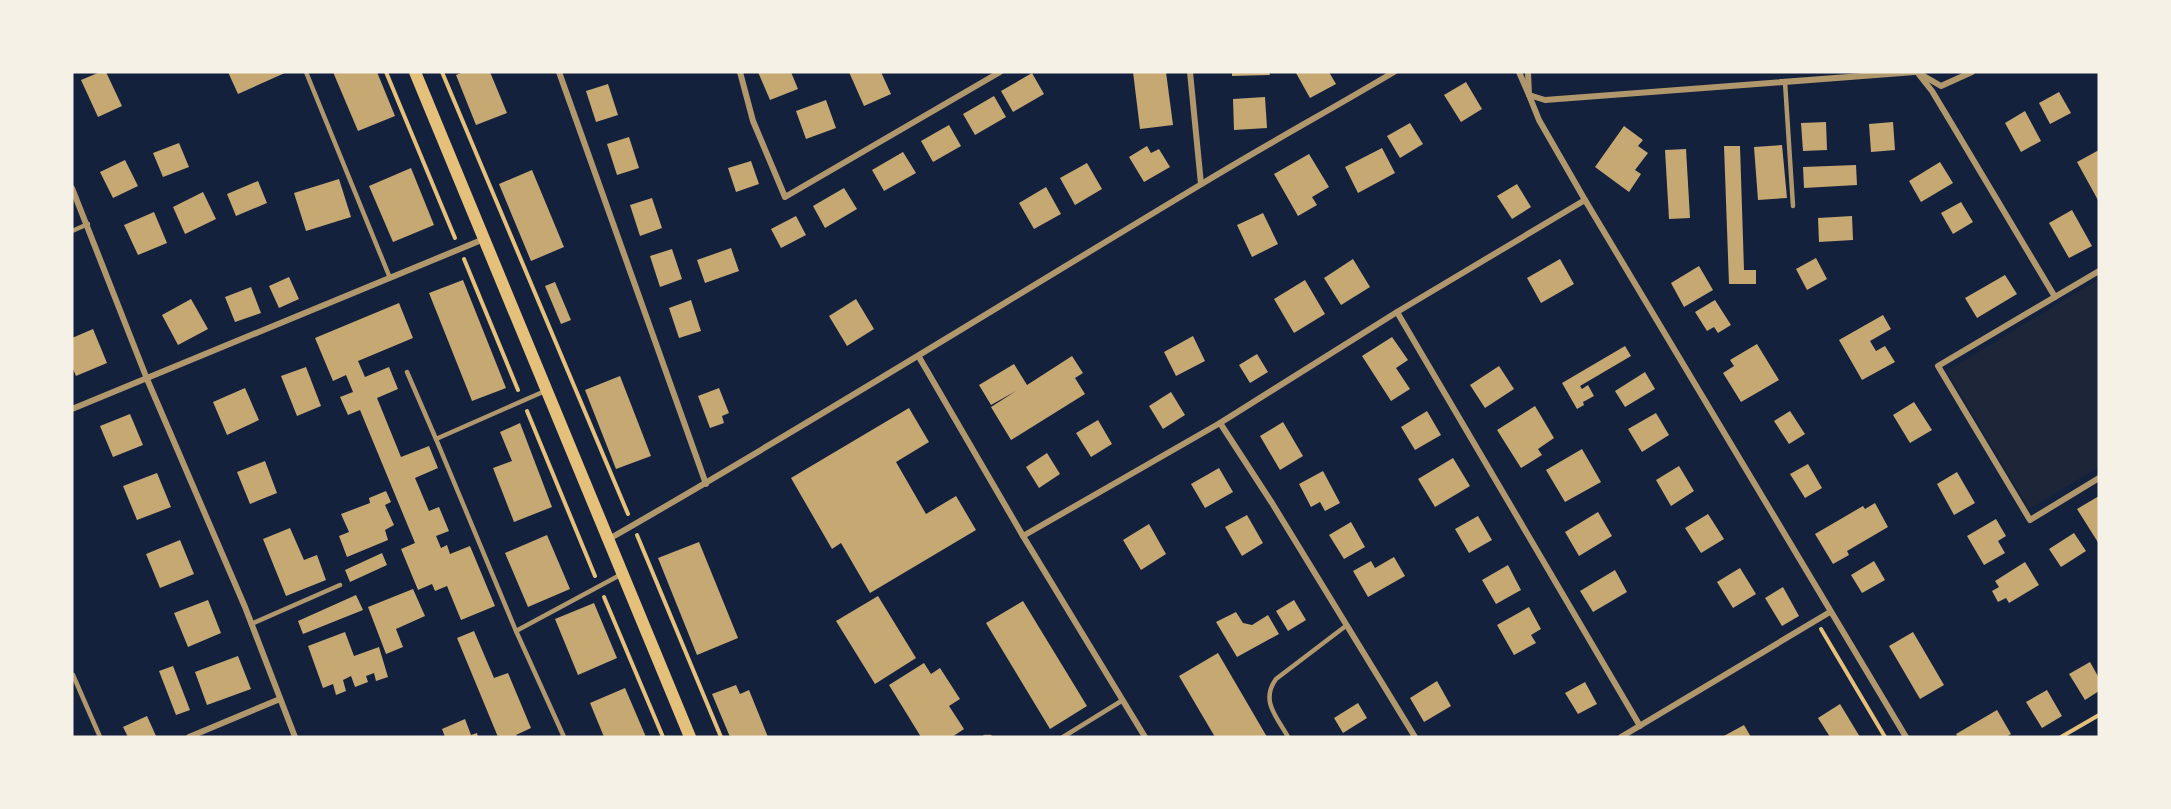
<svg xmlns="http://www.w3.org/2000/svg" width="2171" height="809" font-family="'DejaVu Sans',sans-serif">
<rect width="100%" height="100%" fill="#14213d"/>
<path fill="#1d2539" d="M2099 279V467L2029 509 1947 371Z"/>
<g fill="#c6a872">
<path d="M100 72H106L122 106 98 117 81 80Z"/>
<path d="M228 72H287L238 94Z"/>
<path d="M333 72H377L395 116 358 131Z"/>
<path d="M463 72H490L507 113 476 125 456 75Z"/>
<path d="M758 72H791L798 89 770 100Z"/>
<path d="M849 72H881L891 94 864 106Z"/>
<path d="M1133 72H1166L1173 125 1140 129Z"/>
<path d="M1232 72H1269L1270 75 1232 76Z"/>
<path d="M1299 72H1329L1336 84 1310 98 1296 73Z"/>
<path d="M1032 73 1044 94 1013 112 1001 91Z"/>
<path d="M1466 82 1482 109 1461 122 1444 95Z"/>
<path d="M608 84 618 115 596 122 586 91Z"/>
<path d="M2059 92 2071 113 2050 124 2039 103Z"/>
<path d="M994 96 1006 117 975 135 963 114Z"/>
<path d="M1265 97 1267 128 1234 130 1233 99Z"/>
<path d="M826 100 836 128 806 139 796 111Z"/>
<path d="M2025 111 2041 141 2021 152 2005 123Z"/>
<path d="M1826 122 1827 150 1803 151 1801 123Z"/>
<path d="M1893 122 1895 150 1871 152 1869 124Z"/>
<path d="M1410 123 1423 144 1400 158 1387 136Z"/>
<path d="M949 125 961 146 933 162 921 141Z"/>
<path d="M1624 126 1643 140 1638 146 1648 153 1635 170 1641 174 1629 192 1595 167Z"/>
<path d="M629 137 639 168 617 175 607 144Z"/>
<path d="M179 143 189 167 163 177 153 153Z"/>
<path d="M1782 145 1787 198 1758 200 1754 147Z"/>
<path d="M1147 146 1151 153 1159 149 1170 167 1144 182 1129 157Z"/>
<path d="M1724 146H1740L1744 270H1756V284H1729Z"/>
<path d="M1382 148 1395 173 1358 193 1345 167Z"/>
<path d="M1686 149 1690 218 1669 219 1665 150Z"/>
<path d="M2099 150V202L2077 162Z"/>
<path d="M903 152 916 173 884 191 872 170Z"/>
<path d="M1309 154 1329 187 1312 197 1317 205 1298 216 1274 174Z"/>
<path d="M125 160 138 186 113 198 100 172Z"/>
<path d="M751 161 759 184 736 192 728 168Z"/>
<path d="M1940 162 1953 183 1921 202 1909 181Z"/>
<path d="M1087 163 1102 189 1075 205 1060 178Z"/>
<path d="M1856 165 1857 185 1804 188 1803 167Z"/>
<path d="M411 168 434 225 393 242 369 186Z"/>
<path d="M532 170 564 247 531 261 499 184Z"/>
<path d="M339 179 351 217 306 231 294 193Z"/>
<path d="M258 181 267 203 236 216 227 194Z"/>
<path d="M1517 184 1531 207 1512 219 1497 196Z"/>
<path d="M1046 187 1061 214 1034 229 1019 203Z"/>
<path d="M844 188 857 209 825 228 813 206Z"/>
<path d="M203 192 216 219 185 234 173 207Z"/>
<path d="M652 198 662 228 640 236 630 205Z"/>
<path d="M1961 202 1973 222 1953 234 1941 213Z"/>
<path d="M2072 210 2092 246 2069 258 2049 223Z"/>
<path d="M154 212 167 243 138 255 124 225Z"/>
<path d="M1263 213 1278 244 1252 257 1237 225Z"/>
<path d="M796 216 806 235 781 248 771 229Z"/>
<path d="M1852 216 1853 240 1819 242 1818 218Z"/>
<path d="M731 248 739 271 705 283 697 260Z"/>
<path d="M672 249 682 279 660 287 650 256Z"/>
<path d="M1816 258 1827 279 1807 290 1796 269Z"/>
<path d="M1353 259 1370 287 1341 305 1324 278Z"/>
<path d="M1560 259 1574 284 1541 303 1527 278Z"/>
<path d="M1699 266 1713 290 1684 307 1671 283Z"/>
<path d="M2005 275 2017 294 1977 318 1965 298Z"/>
<path d="M289 277 299 299 279 308 269 286Z"/>
<path d="M463 280 506 388 472 401 429 293Z"/>
<path d="M1305 280 1325 314 1294 333 1274 299Z"/>
<path d="M555 282 571 320 561 324 545 286Z"/>
<path d="M251 287 261 313 235 322 225 297Z"/>
<path d="M191 299 208 329 178 345 162 315Z"/>
<path d="M856 299 874 329 847 346 829 316Z"/>
<path d="M691 300 701 331 679 338 669 308Z"/>
<path d="M1715 300 1731 325 1718 333 1714 327 1707 331 1695 312Z"/>
<path d="M399 303 413 338 358 361 365 377 389 367 398 389 377 398 401 457 429 446 438 468 415 478 429 511 439 507 449 531 436 536 441 548 447 545 450 554 470 546 495 606 461 620 447 586 435 591 432 584 418 590 401 549 415 543 360 410 348 415 340 397 353 392 346 375 333 381 315 338Z"/>
<path d="M1883 315 1891 329 1870 341 1876 351 1885 346 1895 362 1862 380 1839 340Z"/>
<path d="M93 329 107 363 76 376 72 367V338Z"/>
<path d="M1193 336 1205 361 1176 376 1164 352Z"/>
<path d="M1392 337 1408 360 1396 368 1410 389 1391 401 1362 356Z"/>
<path d="M1757 344 1779 380 1741 402 1723 373 1734 366 1730 360Z"/>
<path d="M1625 346 1631 356 1580 386 1582 389 1588 385 1594 396 1583 402 1584 405 1577 409 1562 383Z"/>
<path d="M1257 354 1268 372 1250 383 1239 365Z"/>
<path d="M1072 356 1083 373 1075 378 1085 394 1011 440 991 407 1016 391 991 405 979 385 1014 364 1027 385Z"/>
<path d="M1499 366 1514 389 1485 408 1470 385Z"/>
<path d="M306 367 321 406 297 416 281 376Z"/>
<path d="M1645 372 1655 389 1625 407 1615 391Z"/>
<path d="M620 376 651 456 616 469 585 390Z"/>
<path d="M245 388 259 420 227 435 213 402Z"/>
<path d="M719 388 729 413 722 416 724 423 710 428 698 396Z"/>
<path d="M1171 392 1185 415 1163 429 1149 406Z"/>
<path d="M1914 402 1932 430 1910 443 1893 415Z"/>
<path d="M1535 406 1554 438 1538 449 1542 455 1521 468 1497 430Z"/>
<path d="M909 408 929 442 896 462 926 514 956 496 976 530 870 593 841 543 832 549 791 478Z"/>
<path d="M1427 411 1441 435 1415 450 1401 427Z"/>
<path d="M1790 411 1805 434 1789 444 1774 421Z"/>
<path d="M1656 413 1669 435 1642 452 1628 429Z"/>
<path d="M130 414 143 445 113 457 100 426Z"/>
<path d="M1098 420 1112 444 1091 457 1076 433Z"/>
<path d="M1283 422 1303 456 1280 470 1260 436Z"/>
<path d="M520 423 552 507 514 522 493 468 512 461 500 432Z"/>
<path d="M1582 449 1601 482 1565 502 1546 470Z"/>
<path d="M1047 453 1060 474 1039 488 1026 467Z"/>
<path d="M1453 458 1470 486 1435 507 1418 479Z"/>
<path d="M265 461 277 493 250 504 237 472Z"/>
<path d="M1808 464 1822 488 1805 498 1790 474Z"/>
<path d="M1679 466 1694 491 1671 506 1656 480Z"/>
<path d="M1219 468 1233 492 1205 508 1191 484Z"/>
<path d="M1323 471 1340 503 1325 511 1320 502 1311 507 1299 484Z"/>
<path d="M1957 472 1975 503 1954 515 1937 484Z"/>
<path d="M157 473 171 507 137 520 123 486Z"/>
<path d="M386 491 391 502 385 505 394 525 385 530 388 540 347 557 339 536 349 532 341 514 370 503 369 498Z"/>
<path d="M2099 496V544L2077 509Z"/>
<path d="M1875 503 1888 527 1847 551 1849 555 1833 564 1815 534 1863 506 1865 509Z"/>
<path d="M1598 512 1612 536 1579 556 1565 532Z"/>
<path d="M1708 514 1724 539 1701 553 1685 528Z"/>
<path d="M1247 515 1263 543 1242 556 1225 527Z"/>
<path d="M1478 516 1492 540 1469 553 1455 529Z"/>
<path d="M1996 519 2006 536 1998 541 2005 553 1984 565 1967 536Z"/>
<path d="M1351 522 1365 547 1344 559 1329 535Z"/>
<path d="M1149 524 1166 554 1141 570 1123 540Z"/>
<path d="M290 528 304 560 317 555 326 580 286 596 263 539Z"/>
<path d="M2074 533 2086 551 2061 567 2049 549Z"/>
<path d="M547 535 570 589 528 607 505 553Z"/>
<path d="M180 540 194 574 160 588 146 554Z"/>
<path d="M699 542 738 638 697 655 658 558Z"/>
<path d="M382 553 387 565 350 582 345 570Z"/>
<path d="M1394 557 1405 576 1368 597 1353 571 1371 561 1375 568Z"/>
<path d="M1874 561 1885 580 1862 593 1851 575Z"/>
<path d="M2025 562 2039 585 2009 603 2006 598 1998 602 1992 591 1999 587 1995 581Z"/>
<path d="M1508 565 1521 590 1496 604 1482 580Z"/>
<path d="M1740 568 1756 594 1733 608 1717 582Z"/>
<path d="M1615 570 1627 592 1593 612 1580 591Z"/>
<path d="M1783 587 1799 616 1782 626 1765 598Z"/>
<path d="M413 589 425 616 396 629 403 647 386 654 368 607Z"/>
<path d="M356 595 363 610 303 634 298 621Z"/>
<path d="M878 596 916 658 875 684 836 621Z"/>
<path d="M208 600 221 633 188 647 174 613Z"/>
<path d="M1294 600 1306 620 1288 631 1276 611Z"/>
<path d="M1023 601 1087 706 1050 729 986 623Z"/>
<path d="M594 603 617 658 578 675 555 619Z"/>
<path d="M1529 607 1541 629 1531 635 1536 643 1514 655 1497 625Z"/>
<path d="M1236 612 1243 623 1252 625 1268 615 1279 634 1237 657 1216 622Z"/>
<path d="M474 631 494 678 508 673 531 728 516 735 517 737H498L457 638Z"/>
<path d="M345 632 354 656 379 647 388 677 376 681 374 673 366 676 368 682 355 687 351 676 343 680 346 691 336 695 333 684 323 688 308 646Z"/>
<path d="M1913 632 1944 685 1920 699 1889 646Z"/>
<path d="M1218 653 1267 737H1215L1179 676Z"/>
<path d="M238 656 251 689 207 705 195 672Z"/>
<path d="M2090 662 2099 678V691L2085 700 2069 674Z"/>
<path d="M924 663 931 674 940 668 960 699 949 706 964 729 952 737H921L889 685Z"/>
<path d="M173 666 190 710 176 715 159 671Z"/>
<path d="M1437 681 1451 706 1424 722 1410 698Z"/>
<path d="M1585 682 1597 704 1578 714 1565 693Z"/>
<path d="M736 685 740 694 749 690 768 737H730L712 694Z"/>
<path d="M625 688 646 737H604L590 703Z"/>
<path d="M2047 690 2062 716 2042 728 2026 702Z"/>
<path d="M1358 703 1367 718 1343 733 1334 718Z"/>
<path d="M1840 704 1860 737H1830L1818 718Z"/>
<path d="M1997 710 2011 734 2006 737H1958L1956 734Z"/>
<path d="M147 716 156 736 128 737 123 727Z"/>
<path d="M465 719 471 735 477 733 478 737H445L442 729Z"/>
<path d="M1744 725 1751 737H1722Z"/>
</g>
<g fill="none" stroke-linecap="round" stroke-linejoin="round">
<g stroke="#e5c07b" stroke-width="4">
<path d="M386 72 455 238"/>
<path d="M442 72 628 514"/>
<path d="M464 259 518 390"/>
<path d="M527 411 595 576"/>
<path d="M637 535 721 737"/>
<path d="M604 597 663 737"/>
<path d="M1821 629 1885 737"/>
<path d="M2061 737 2099 715"/>
</g>
<g stroke="#b1986c" stroke-width="4.5">
<path d="M306 72 390 278"/>
<path d="M1785 82 1793 206"/>
<path d="M72 231 88 224"/>
<path d="M407 372 436 439 545 391"/>
<path d="M436 439 516 631 620 575"/>
<path d="M251 624 340 585"/>
<path d="M516 631 564 737"/>
<path d="M73 675 100 737"/>
<path d="M985 737H990"/>
<path d="M1063 737 1123 700"/>
<path d="M1288 737C1277 717 1260 701 1276 679L1347 625"/>
</g>
<g stroke="#b1986c" stroke-width="6">
<path d="M559 72 706 484"/>
<path d="M740 72 753 121 785 197 1000 72"/>
<path d="M1190 72 1201 184"/>
<path d="M1519 72 1529 95 1545 100 1915 72"/>
<path d="M1528 72 1529 95 1539 120 1585 200 1906 737"/>
<path d="M1917 72 1932 91 1956 131 2055 297"/>
<path d="M1922 75 1941 86 1972 72"/>
<path d="M72 188 147 379 245 607 295 737"/>
<path d="M2099 271 1938 366 2030 520 2099 478"/>
<path d="M1397 312 1640 726"/>
<path d="M919 357 1023 536 1145 737"/>
<path d="M72 409 484 239"/>
<path d="M1220 423 1272 503 1415 737"/>
<path d="M1023 536 1220 423 1397 312 1585 200"/>
<path d="M609 539C808 425 1003 303 1200 185 1264 146 1330 110 1394 72"/>
<path d="M189 737 280 699"/>
<path d="M1621 737 1830 612"/>
</g>
<path stroke="#e5c07b" stroke-width="12" d="M415 72 690 737"/>
</g>
<rect width="2171" height="809" fill="none" stroke="#f6f1e7" stroke-width="147"/>
</svg>
